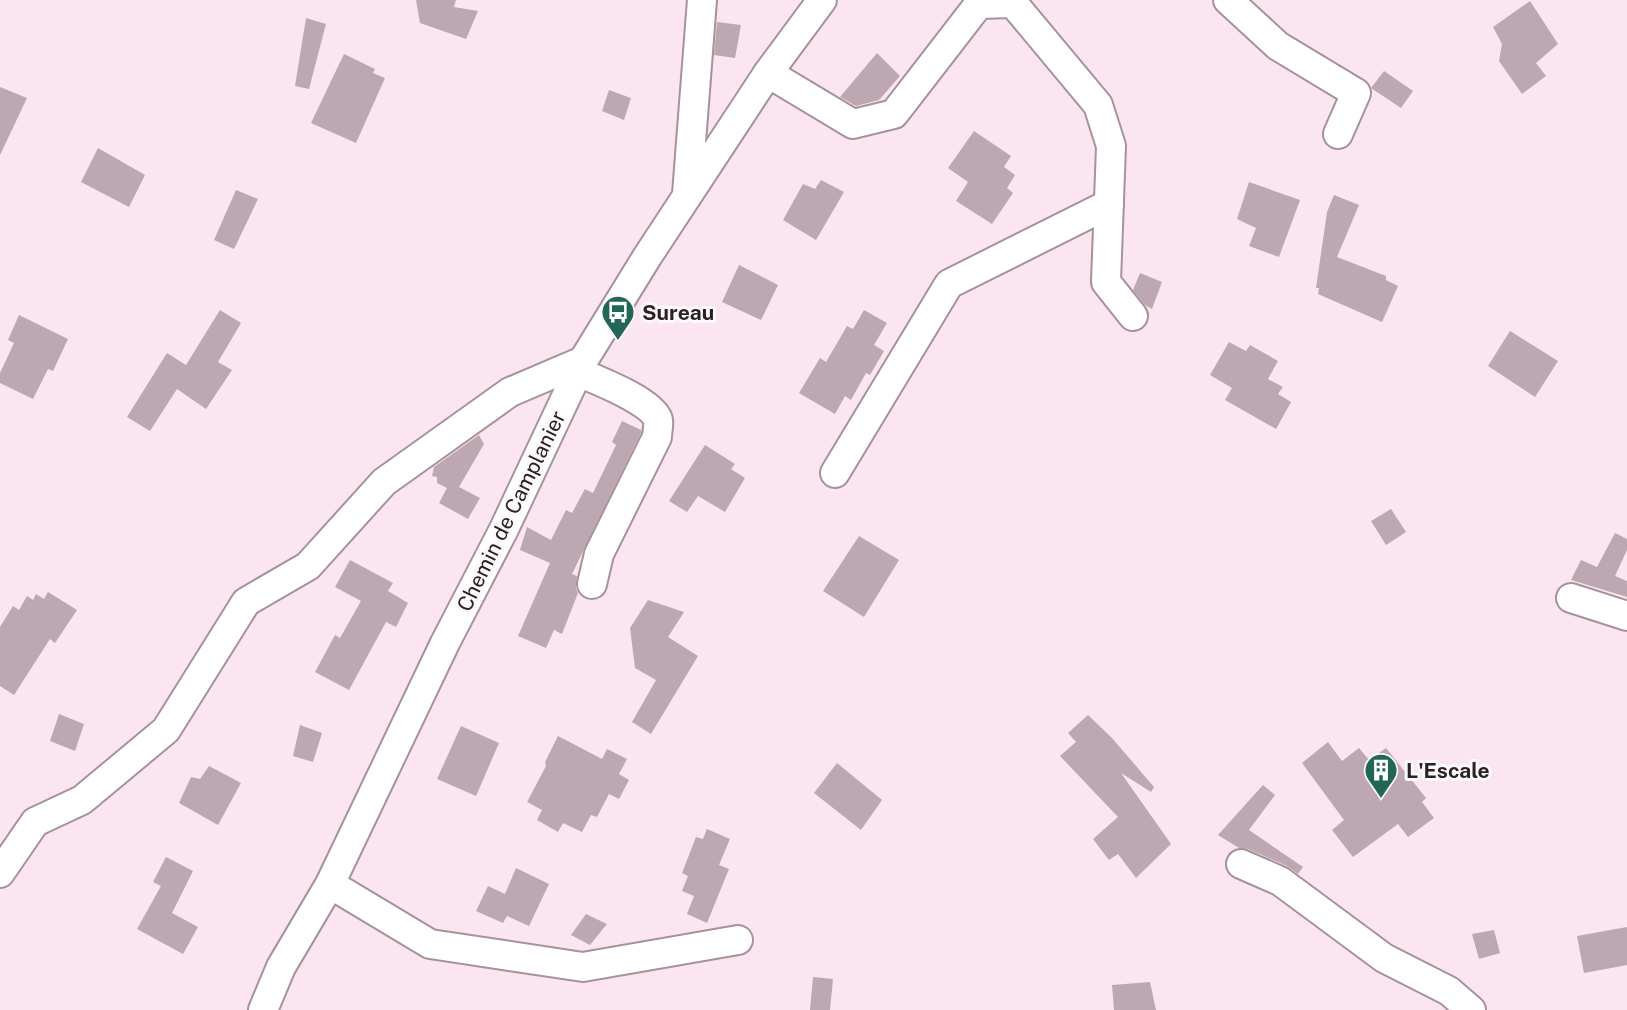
<svg xmlns="http://www.w3.org/2000/svg" width="1627" height="1010" font-family="'Public Sans',sans-serif">
<rect width="100%" height="100%" fill="#fbe5f0"/>
<g fill="#bda8b2">
<path d="M416 0H456L454 7 478 11 466 39 420 23Z"/>
<path d="M1530 1 1558 44 1536 63 1546 76 1522 94 1499 61 1502 44 1493 27Z"/>
<path d="M306 18 326 24 309 89 295 86Z"/>
<path d="M717 22 741 25 735 58 714 55Z"/>
<path d="M877 53 900 76 879 100 856 106 840 97Z"/>
<path d="M344 54 375 69 373 73 385 78 356 143 311 123Z"/>
<path d="M1384 71 1413 91 1401 108 1371 88Z"/>
<path d="M0 87 27 98 0 155Z"/>
<path d="M609 90 631 98 624 120 602 111Z"/>
<path d="M974 131 1011 156 1004 167 1015 175 1007 188 1013 193 992 224 956 201 968 182 948 168Z"/>
<path d="M98 148 145 175 129 207 81 182Z"/>
<path d="M821 180 844 192 816 240 783 220 803 184 815 189Z"/>
<path d="M1249 182 1300 200 1279 257 1249 246 1256 228 1237 219Z"/>
<path d="M236 190 258 199 234 249 214 240Z"/>
<path d="M1334 195 1359 205 1337 257 1386 276V280L1398 286 1382 322 1318 294 1319 288H1316L1327 212Z"/>
<path d="M739 265 778 285 761 320 722 302Z"/>
<path d="M1140 273 1162 282 1152 309 1145 305 1133 290Z"/>
<path d="M220 310 241 323 218 362 232 370 206 409 177 389 150 431 127 417 167 353 186 365Z"/>
<path d="M864 310 887 323 874 345 884 351 870 375 866 373 851 400 845 396 835 414 799 393 820 358 826 362 847 326 853 329Z"/>
<path d="M19 315 68 339 53 371 48 369 33 399 0 383V373L14 343 8 340Z"/>
<path d="M1510 331 1558 361 1535 397 1488 366Z"/>
<path d="M1229 342 1246 351 1250 345 1278 361 1268 379 1283 387 1278 394 1291 402 1276 429 1225 400 1232 388 1210 375Z"/>
<path d="M622 421 641 430V433L572 574 577 576 576 588 578 593 562 634 554 630 546 648 518 636 550 563 520 550 527 527 551 540 566 510 572 513 585 489 593 493 616 445 612 442Z"/>
<path d="M479 435 484 444 459 487 480 498 468 519 439 503 447 488 437 483V477L432 476 434 467Z"/>
<path d="M705 445 735 464 731 469 745 478 725 512 698 496 687 512 669 501Z"/>
<path d="M1391 509 1406 532 1386 545 1371 521Z"/>
<path d="M1615 533 1627 539V550L1615 576 1627 581V597L1571 580 1581 560 1597 567Z"/>
<path d="M859 536 899 560 864 617 823 591Z"/>
<path d="M350 560 393 583 388 591 408 603 396 627 386 622 349 690 315 672 335 635 340 638 361 601 335 587Z"/>
<path d="M48 592 77 610 55 643 50 639 14 695 0 686V627L13 606 19 610 27 596 33 600 36 594 44 599Z"/>
<path d="M648 600 684 612 668 637 698 656 651 734 632 722 656 680 635 668 630 628Z"/>
<path d="M59 714 84 724 75 751 50 741Z"/>
<path d="M1088 715 1112 738 1154 787 1151 792 1121 773 1171 844 1136 878 1118 854 1109 860 1093 839 1118 817 1060 756 1076 742 1068 733Z"/>
<path d="M300 725 322 733 313 762 293 756Z"/>
<path d="M461 726 499 743 476 796 437 779Z"/>
<path d="M558 736 602 759 607 749 627 759 619 774 629 780 619 799 609 794 597 817 591 815 582 832 563 823 558 832 537 820 542 810 527 802 546 766 545 762Z"/>
<path d="M1328 742 1342 761 1359 748 1369 760 1386 748 1426 798 1422 802 1434 818 1408 837 1398 824 1353 857 1332 830 1344 820 1302 763Z"/>
<path d="M837 763 882 800 861 830 814 793Z"/>
<path d="M209 766 241 783 218 825 179 803 191 777 200 779Z"/>
<path d="M1263 785 1275 795 1249 830 1303 867 1298 874 1287 866 1248 849 1239 848 1218 835Z"/>
<path d="M707 829 730 839 719 865 729 869 707 923 687 914 694 896 682 891 688 876 682 873 696 837 703 839Z"/>
<path d="M166 857 193 871 172 913 198 927 183 954 137 929 161 886 153 882Z"/>
<path d="M516 868 549 884 529 926 507 916 503 923 476 911 488 886 505 894Z"/>
<path d="M586 914 607 924 590 945 571 935Z"/>
<path d="M1627 927V965L1584 973 1577 936Z"/>
<path d="M1494 930 1500 953 1479 959 1472 934Z"/>
<path d="M813 977 833 979 830 1010H810Z"/>
<path d="M1150 982 1156 1010H1114L1112 985Z"/>
</g>
<g fill="none" stroke-linecap="round" stroke-linejoin="round">
<defs>
<g id="street">
<path d="M1228 0 1278 46 1356 93 1338 134"/>
<path d="M768 73 853 124 894 114 979 4 1013 3 1098 105 1111 146 1106 282 1133 316"/>
<path d="M687 194 702 0"/>
<path d="M578 372C595 379 654 402 658 420 659 425 657 432 657 437L599 554 592 584"/>
<path d="M835 473 949 284 1109 204"/>
<path d="M1571 598 1627 616"/>
<path d="M1241 864 1280 881 1384 958 1449 991 1471 1010"/>
<path d="M0 873 35 822 82 800 166 730 246 602 308 566 384 482 510 392 583 361"/>
<path d="M330 884 430 944 583 967 738 940"/>
<path d="M263 1010 281 967 330 884 445 643 504 529 583 361 647 257 768 73 822 0"/>
</g>
</defs>
<use href="#street" stroke="#a6929c" stroke-width="32"/>
<use href="#street" stroke="#fff" stroke-width="28"/>
</g>
<defs>
<symbol id="bus-pin" viewBox="-11 -11 22 30"><path d="M0 17L-7.5 6A9.5 9.5 0 1 1 7.5 6Z" fill="#216657" stroke="#fdf8fa"/><path d="M-5-6H5V4H4V6H2V4H-2V6H-4V4H-5ZM-3.5-4V0h7V-4ZM-3.5 1.2v1.5H-2V1.2ZM2 1.2v1.5H3.5V1.2Z" fill="#fff"/></symbol>
<symbol id="building-pin" viewBox="-11 -11 22 30"><path d="M0 17L-7.5 6A9.5 9.5 0 1 1 7.5 6Z" fill="#216657" stroke="#fdf8fa"/><path d="M-4-6H4V6H1V3H-1V6H-4ZM-2.5-4.3h1.7v1.8h-1.7ZM.8-4.3h1.7v1.8H.8ZM-2.5-1h1.7V.8h-1.7ZM.8-1h1.7V.8H.8Z" fill="#fff"/></symbol>
</defs>
<g fill-rule="evenodd">
<use href="#bus-pin" x="599" y="293" width="38" height="52"/>
<use href="#building-pin" x="1362" y="751" width="38" height="52"/>
</g>
<g text-anchor="middle" dominant-baseline="central" stroke-width="6" stroke-linejoin="round" paint-order="stroke">
<g font-size="21" font-weight="bold" fill="#292125" stroke="#fdf8fa" text-anchor="start">
<text x="642" y="312">Sureau</text>
<text x="1406" y="770">L'Escale</text>
</g>
<g font-size="21" fill="#292125" stroke="#fdf8fa">
<text transform="translate(511 511) rotate(-64)">Chemin de Camplanier</text>
</g>
</g>
</svg>
